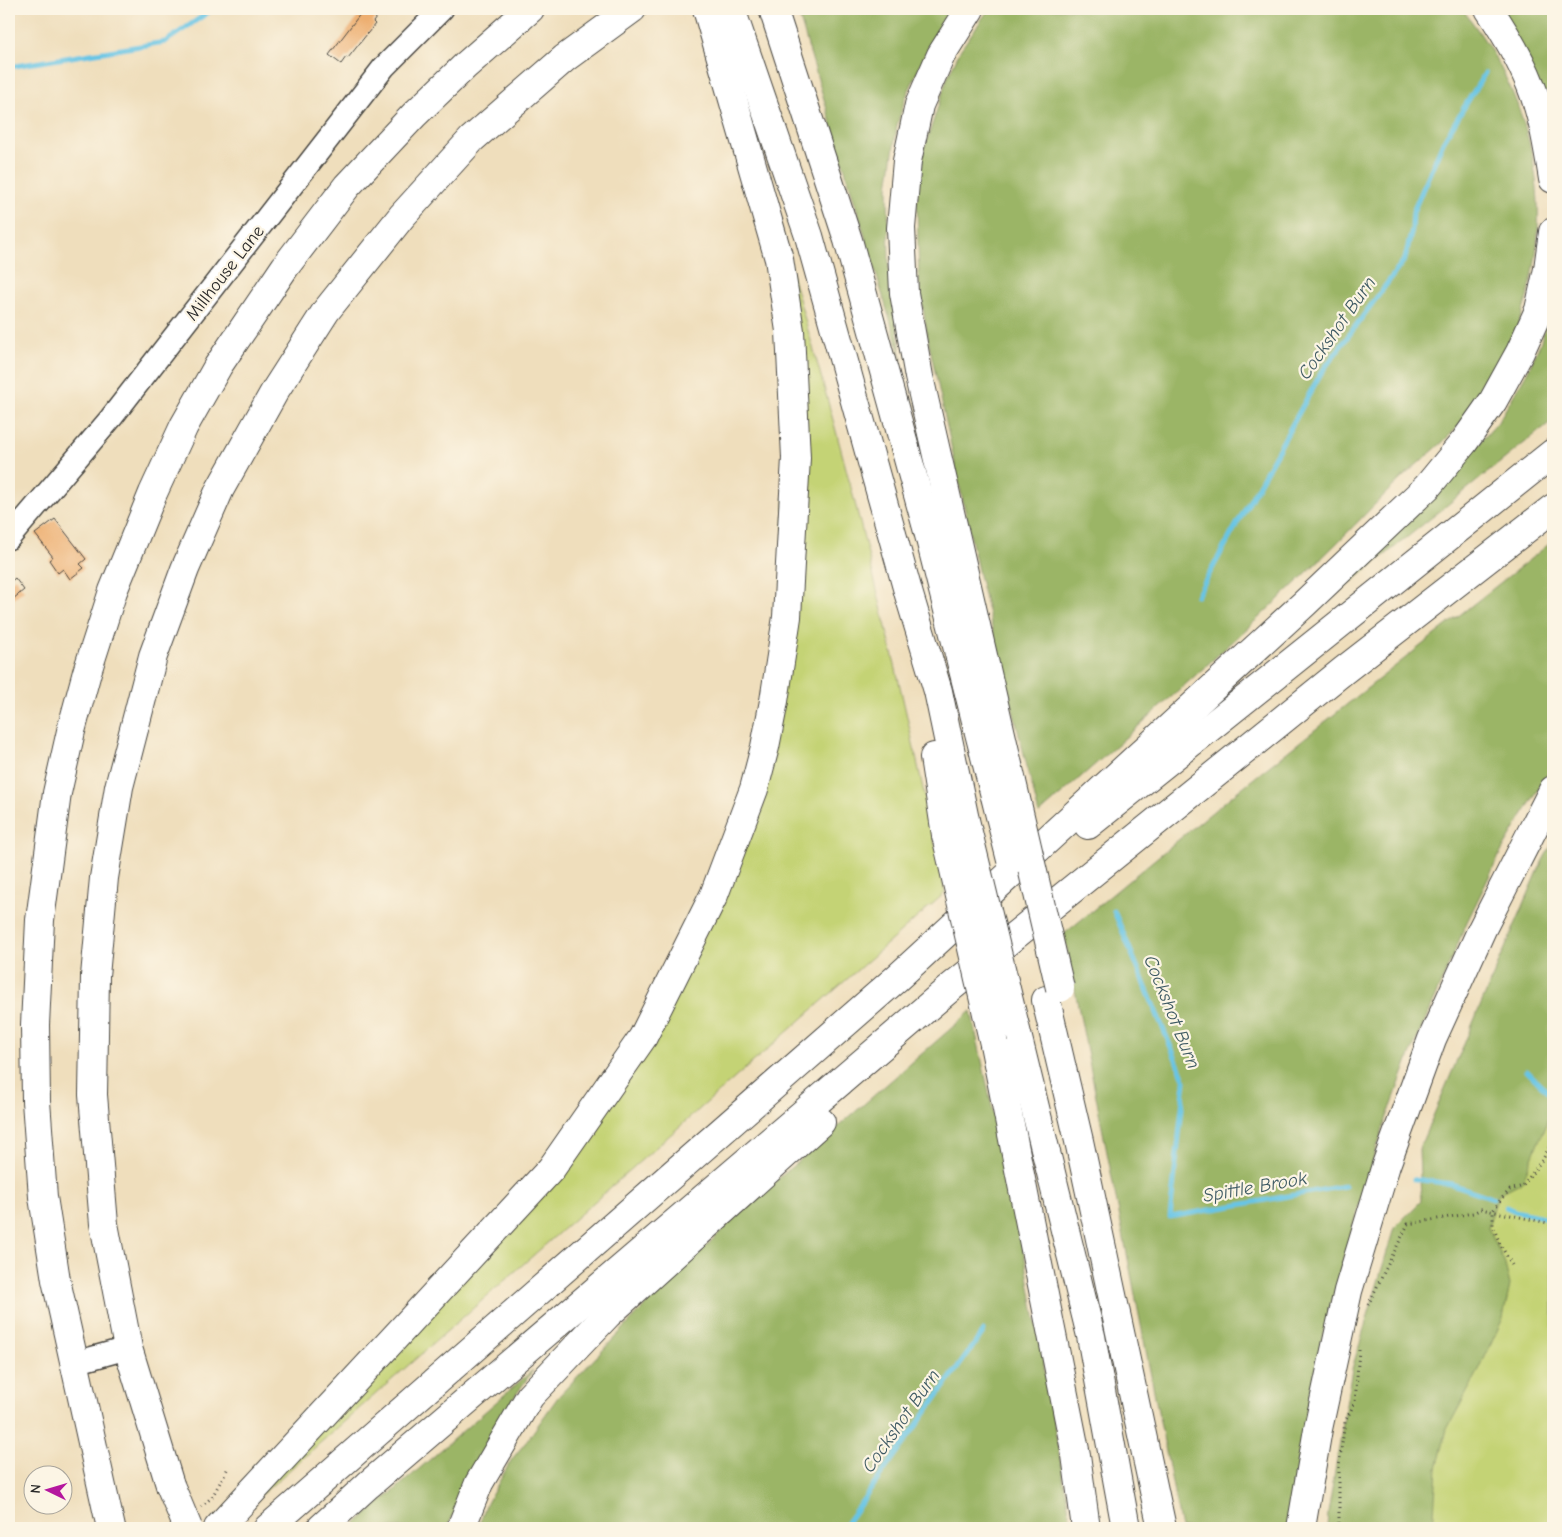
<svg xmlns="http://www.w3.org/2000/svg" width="1562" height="1537" font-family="'Comic Neue',sans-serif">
<rect width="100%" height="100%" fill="#fcf5e5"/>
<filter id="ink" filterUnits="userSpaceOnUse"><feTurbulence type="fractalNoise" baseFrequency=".02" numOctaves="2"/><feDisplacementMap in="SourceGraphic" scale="10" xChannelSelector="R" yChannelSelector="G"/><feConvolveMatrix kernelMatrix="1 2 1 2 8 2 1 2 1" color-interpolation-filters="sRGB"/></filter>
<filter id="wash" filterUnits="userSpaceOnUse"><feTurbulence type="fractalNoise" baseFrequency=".0096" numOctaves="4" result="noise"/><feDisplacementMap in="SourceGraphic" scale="20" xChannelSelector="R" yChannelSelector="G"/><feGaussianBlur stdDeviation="1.12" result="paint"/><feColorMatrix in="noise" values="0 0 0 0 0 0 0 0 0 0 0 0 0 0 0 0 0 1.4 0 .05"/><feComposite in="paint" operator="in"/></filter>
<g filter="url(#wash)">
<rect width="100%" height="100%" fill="#efdebc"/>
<g fill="#c4d375" stroke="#787f50">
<path d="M790 268C851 475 902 682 945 893L253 1502 625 1079 779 717Z"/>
<path d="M1553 1028V1528H1391L1439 1314Z"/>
</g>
<g fill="#9bb566" stroke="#637048">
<path d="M797 9H954L942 24 929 46 905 99 897 125 888 187 889 275 902 360Z"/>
<path d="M989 9H1462C1537 102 1562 225 1513 337 1508 348 1504 360 1498 370 1489 385 1479 400 1469 413 1452 437 1428 454 1406 474 1382 496 1360 520 1337 543 1242 637 1139 725 1039 814L979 575 927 334 919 281 917 203 919 175 924 149 948 76 961 49Z"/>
<path d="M1497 9H1553V128Z"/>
<path d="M1553 303V420L1298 625 1459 467 1498 422 1528 371 1540 344Z"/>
<path d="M1553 541V764L1500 854 1467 922 1408 1060 1383 1128 1361 1197 1322 1337 1307 1408 1288 1528H1181L1064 934 1234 794Z"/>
<path d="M1553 842V1120L1548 1119 1522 1182 1498 1194 1488 1228 1504 1261 1510 1285 1503 1318 1477 1374 1447 1429 1437 1469 1433 1528H1327L1328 1513 1352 1369 1394 1228 1421 1201 1419 1149 1542 862Z"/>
<path d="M971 1011 1025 1258 1072 1528H478L486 1505 512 1459 526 1442 558 1397 645 1306 669 1279 696 1256 747 1206Z"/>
<path d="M533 1370 500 1418 447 1528H351Z"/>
</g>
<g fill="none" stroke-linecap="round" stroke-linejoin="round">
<g stroke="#67c5e5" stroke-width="5">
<path d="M9 67 165 42 213 9"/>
<path d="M1197 596 1321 373 1405 259 1412 229 1413 212 1443 142 1485 73"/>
<path d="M1114 911 1185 1081 1170 1217 1345 1186"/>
<path d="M1527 1071 1551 1095"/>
<path d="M1414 1179 1452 1184 1493 1198"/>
<path d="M1506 1207 1515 1211 1553 1219"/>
<path d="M843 1528 984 1331"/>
</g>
</g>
<g id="blocks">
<g fill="#edae70">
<path d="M364 9H383L373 22 375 24 348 58 346 57 341 64 329 55Z"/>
<path d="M55 519 86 559 80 564 84 568 70 579 63 569 58 573 49 560 53 557 35 534Z"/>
<path d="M15 578 24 590 13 599 9 594V583Z"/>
</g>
</g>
</g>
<g filter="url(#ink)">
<use href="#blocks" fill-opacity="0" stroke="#484641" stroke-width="1"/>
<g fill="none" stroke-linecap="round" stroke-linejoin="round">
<defs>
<g id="minor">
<path d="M9 538 111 418 384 67 442 9"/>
<path d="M74 1363 128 1348"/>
</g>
<g id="highway">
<path d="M731 9 809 236 909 595 938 691 965 820"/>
<path d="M773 9 848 240 929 535 995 796"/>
<path d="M970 9 941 55 919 105 907 161 901 228 904 293 919 377 1012 782"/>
<path d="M1489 9C1505 33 1520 58 1531 86 1543 116 1548 148 1553 179"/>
<path d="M934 757 946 835"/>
<path d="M1088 825 1553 453"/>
<path d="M1046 1000 1079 1141 1162 1528"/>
<path d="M1015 1026 1091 1336 1126 1528"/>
<path d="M994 1044 1076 1455 1086 1528"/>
<path d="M170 1485 128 1348 104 1224 93 1095 95 976 104 878 119 787 153 656 185 569 220 489 276 389 326 311 402 216 472 139 565 58 632 9"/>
<path d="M111 1528 56 1280 43 1197 36 1101 35 1025 40 920 57 793 71 731 87 672 113 591 153 493 184 426 218 366 285 267 347 186 414 115 465 66 530 9"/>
<path d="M218 1528 551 1169 643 1037 714 895 754 789 765 747 774 701 787 617 796 458 790 331 779 259 707 9"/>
<path d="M268 1528 897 978 1305 603 1427 487 1464 442 1493 401 1520 352 1539 310 1548 269 1553 232"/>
<path d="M321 1528 368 1485 950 988 1343 671 1553 508"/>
<path d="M461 1528 479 1483 530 1396 608 1314 821 1122"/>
<path d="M1301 1528 1318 1429 1348 1291 1386 1165 1432 1039 1482 929 1553 790"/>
</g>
</defs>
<use href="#minor" stroke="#484641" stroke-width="25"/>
<use href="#highway" stroke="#484641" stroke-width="30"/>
<g stroke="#484641" stroke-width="3" stroke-dasharray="1 4" stroke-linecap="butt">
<path d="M1512 1265 1500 1244 1493 1226V1211L1501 1199 1510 1190 1523 1186 1544 1157 1553 1140V1133"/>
<path d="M1368 1305 1408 1224 1473 1213 1481 1209 1553 1224"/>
<path d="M201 1507 212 1497 228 1468"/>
<path d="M1339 1528V1466L1345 1422 1355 1402 1359 1350"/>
</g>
<use href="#minor" stroke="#fff" stroke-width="22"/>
<use href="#highway" stroke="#fff" stroke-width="28"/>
<defs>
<g id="highway-bridge">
<path d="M1012 782 1060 988"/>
<path d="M995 796 1011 860"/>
<path d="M965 820 1015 1026"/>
<path d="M946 835 994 1044"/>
<path d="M170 1485 188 1528"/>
</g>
</defs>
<use href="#highway-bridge" stroke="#484641" stroke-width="30" stroke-linecap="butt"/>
<use href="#highway-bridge" stroke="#fff" stroke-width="28"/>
</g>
</g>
<g text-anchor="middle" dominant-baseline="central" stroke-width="4.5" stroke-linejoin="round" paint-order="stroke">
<g font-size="18" fill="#2b2b2b" stroke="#fcf5e5">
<text transform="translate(225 273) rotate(-52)">Millhouse Lane</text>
</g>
<g font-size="19" font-style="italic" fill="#3d5963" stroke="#fcf5e5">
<text transform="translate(1337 328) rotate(-55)">Cockshot Burn</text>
<text transform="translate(1172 1012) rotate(68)">Cockshot Burn</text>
<text transform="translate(1255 1187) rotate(-10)">Spittle Brook</text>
<text transform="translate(901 1421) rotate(-55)">Cockshot Burn</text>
</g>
</g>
<rect width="1562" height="1537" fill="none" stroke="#fcf5e5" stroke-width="30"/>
<g transform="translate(48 1490) rotate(275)"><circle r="24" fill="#fcf5e5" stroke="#a8a49b"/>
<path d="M0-4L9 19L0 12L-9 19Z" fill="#b5179e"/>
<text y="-8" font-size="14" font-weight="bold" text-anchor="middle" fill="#2b2b2b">N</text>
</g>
</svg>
